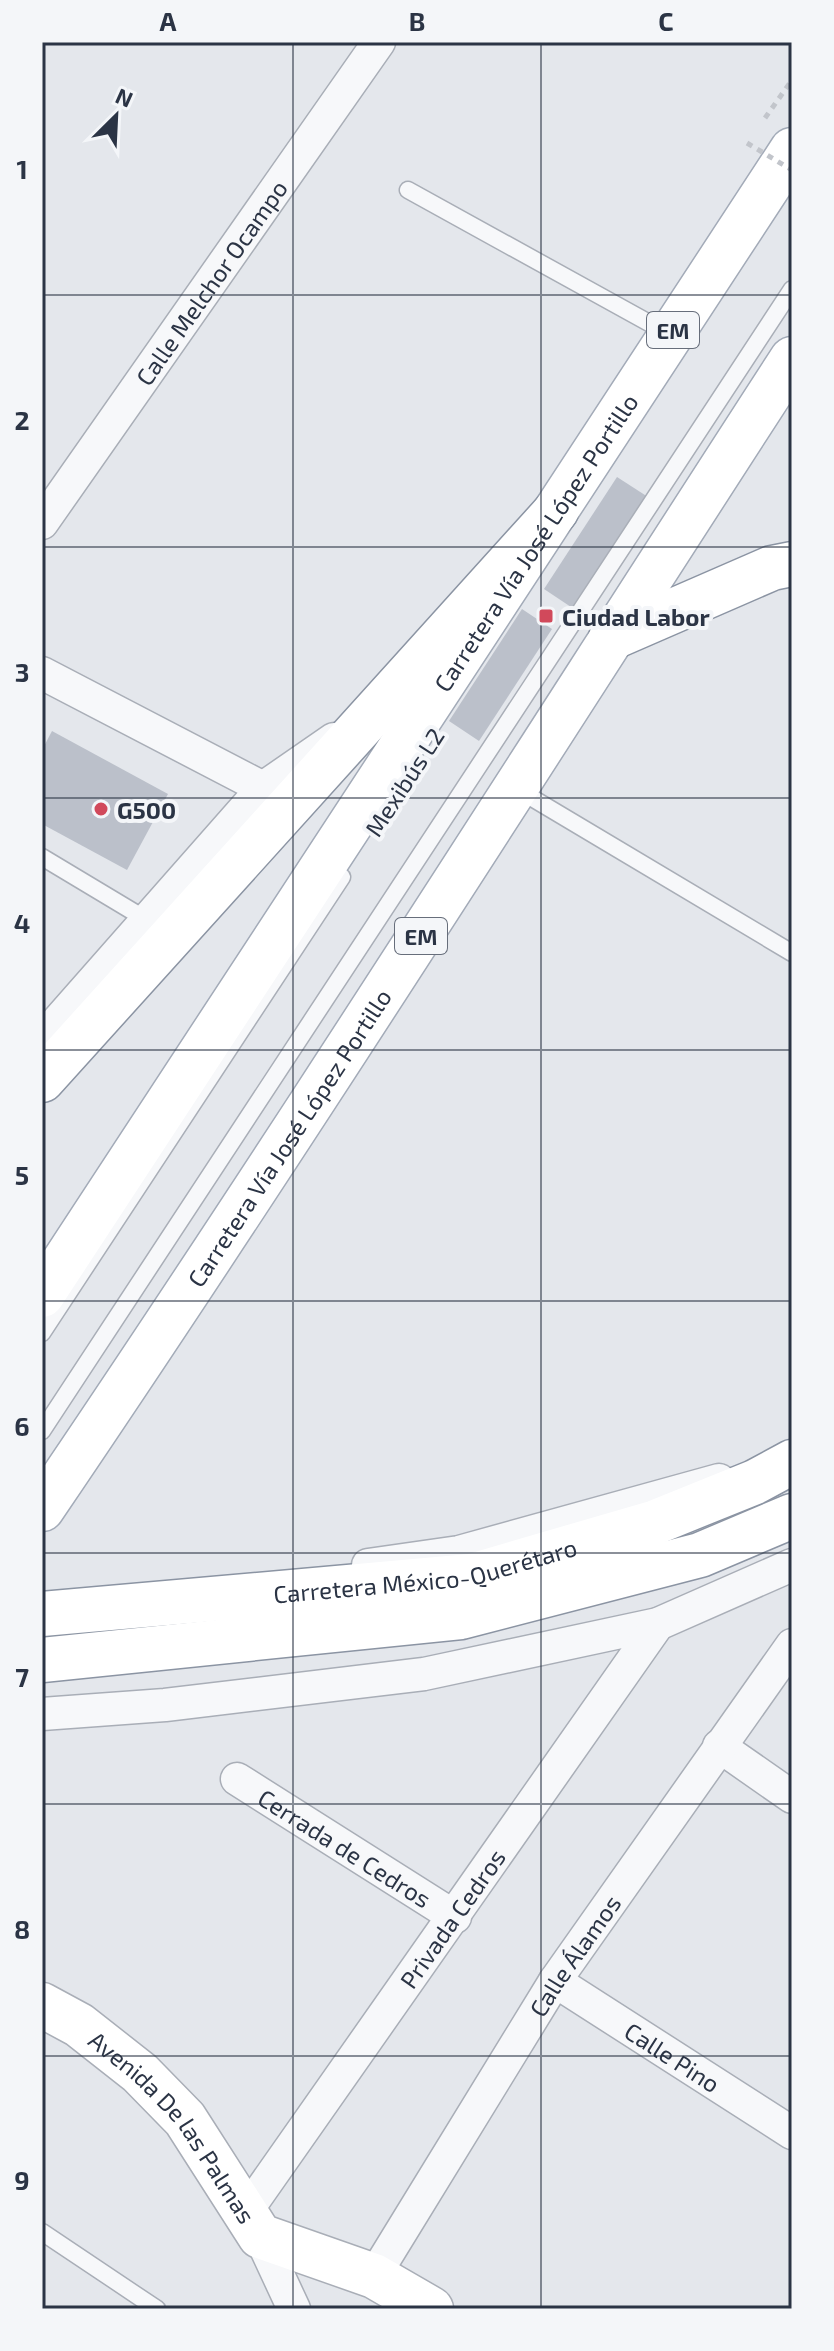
<svg xmlns="http://www.w3.org/2000/svg" width="834" height="2351" font-family="'Exo 2',sans-serif">
<rect width="100%" height="100%" fill="#e4e7ec"/>
<g fill="#bbc0ca">
<path d="M617 477 648 497 574 609 544 589Z"/>
<path d="M522 609 552 629 479 741 449 721Z"/>
<path d="M52 731 168 794 127 870 42 824V750Z"/>
</g>
<g fill="none" stroke-linecap="round" stroke-linejoin="round">
<defs>
<g id="lane">
<path d="M408 190 669 334"/>
<path d="M517 789 792 953"/>
<path d="M42 857 147 920"/>
<path d="M42 1333 342 877"/>
<path d="M42 1431 792 289"/>
<path d="M42 2232 157 2309"/>
</g>
<g id="street">
<path id="s1" d="M42 523 379 42"/>
<path d="M42 673 263 788"/>
<path d="M42 1039 263 788 334 739"/>
<path d="M368 1565 459 1552 719 1480"/>
<path d="M42 1714 165 1705 424 1674 658 1624 792 1565"/>
<path d="M719 1746 792 1797"/>
<path id="s2" d="M237 1779 455 1917"/>
<path id="s3" d="M555 1981 792 2133"/>
<path id="s4" d="M245 2213 658 1624"/>
<path d="M260 2236 294 2309"/>
<path id="s5" d="M374 2276 555 1981 792 1645"/>
</g>
<g id="secondary">
<path id="s6" d="M42 2005 79 2025 140 2073 185 2119 260 2236 374 2276 431 2309"/>
</g>
<g id="primary">
<path id="s7" d="M42 1295 792 150"/>
<path id="s8" d="M42 1509C299 1130 543 743 792 359"/>
</g>
<g id="highway">
<path d="M611 638 772 568 792 564"/>
<path d="M42 1080 556 511"/>
<path id="s9" d="M42 1614 471 1576 656 1522 755 1482 792 1462"/>
<path d="M42 1660 461 1617 700 1555 792 1516"/>
</g>
</defs>
<use href="#lane" stroke="#a9aeb7" stroke-width="19"/>
<use href="#street" stroke="#a9aeb7" stroke-width="35"/>
<use href="#secondary" stroke="#a9aeb7" stroke-width="47"/>
<use href="#primary" stroke="#a3abb8" stroke-width="47"/>
<use href="#highway" stroke="#8b94a3" stroke-width="47"/>
<path stroke="#c2c5cb" stroke-width="5" stroke-dasharray="6 6" stroke-linecap="butt" d="M765 118 792 80"/>
<use href="#lane" stroke="#f7f8fa" stroke-width="16"/>
<use href="#street" stroke="#f7f8fa" stroke-width="32"/>
<use href="#secondary" stroke="#fff" stroke-width="44"/>
<use href="#primary" stroke="#fff" stroke-width="44"/>
<use href="#highway" stroke="#fff" stroke-width="44"/>
<path stroke="#c2c5cb" stroke-width="5" stroke-dasharray="6 6" stroke-linecap="butt" d="M747 143 792 170"/>
</g>
<path fill="none" stroke="#2b3445" stroke-width="2" stroke-opacity="0.55" d="M293 42V2309M541 42V2309M42 295H792M42 547H792M42 798H792M42 1050H792M42 1301H792M42 1553H792M42 1804H792M42 2056H792"/>
<g fill="#d1495b" stroke="#f4f6f9" stroke-width="3">
<rect x="538" y="608" width="16" height="16" rx="4"/>
<circle cx="101" cy="809" r="8"/>
</g>
<g text-anchor="middle" dominant-baseline="central" stroke-width="8" stroke-linejoin="round" paint-order="stroke">
<g fill="#f4f6f9" stroke="#676e7b" stroke-width="2">
<rect x="647" y="312" width="52" height="36" rx="6"/>
<rect x="395" y="918" width="52" height="36" rx="6"/>
</g>
<g font-size="22" font-weight="bold" fill="#2b3445">
<text x="673" y="330">EM</text>
<text x="421" y="936">EM</text>
</g>
<g font-size="24" fill="#2b3445" stroke="#f4f6f9">
<text stroke="none"><textPath href="#s1" startOffset="294">Calle Melchor Ocampo</textPath></text>
<text stroke="none"><textPath href="#s7" startOffset="900">Carretera Vía José López Portillo</textPath></text>
<text transform="translate(404 782) rotate(-57)">Mexibús L2</text>
<text stroke="none"><textPath href="#s8" startOffset="446">Carretera Vía José López Portillo</textPath></text>
<text stroke="none"><textPath href="#s9" startOffset="386">Carretera México-Querétaro</textPath></text>
<text stroke="none"><textPath href="#s2" startOffset="128">Cerrada de Cedros</textPath></text>
<text stroke="none"><textPath href="#s4" startOffset="360">Privada Cedros</textPath></text>
<text stroke="none"><textPath href="#s5" startOffset="378">Calle Álamos</textPath></text>
<text stroke="none"><textPath href="#s3" startOffset="140">Calle Pino</textPath></text>
<text stroke="none"><textPath href="#s6" startOffset="182">Avenida De las Palmas</textPath></text>
</g>
<g font-size="24" font-weight="bold" fill="#2b3445" stroke="#f4f6f9" text-anchor="start">
<text x="562" y="616">Ciudad Labor</text>
<text x="117" y="809">G500</text>
</g>
</g>
<rect width="834" height="2351" fill="none" stroke="#f4f6f9" stroke-width="88"/>
<g transform="translate(116 116) rotate(24)" stroke="#f4f6f9" stroke-width="6" paint-order="stroke">
<path d="M0-6L14 30L0 20L-14 30Z" fill="#2b3445"/>
<text y="-12" font-size="22" font-weight="bold" text-anchor="middle" fill="#2b3445">N</text>
</g>
<rect x="44" y="44" width="746" height="2263" fill="none" stroke="#2b3445" stroke-width="3"/>
<g font-size="26" text-anchor="middle" font-weight="bold" fill="#2b3445">
<text x="168" y="31">A</text>
<text x="417" y="31">B</text>
<text x="666" y="31">C</text>
<text x="22" y="179">1</text>
<text x="22" y="430">2</text>
<text x="22" y="682">3</text>
<text x="22" y="933">4</text>
<text x="22" y="1185">5</text>
<text x="22" y="1436">6</text>
<text x="22" y="1687">7</text>
<text x="22" y="1939">8</text>
<text x="22" y="2190">9</text>
</g>
</svg>
